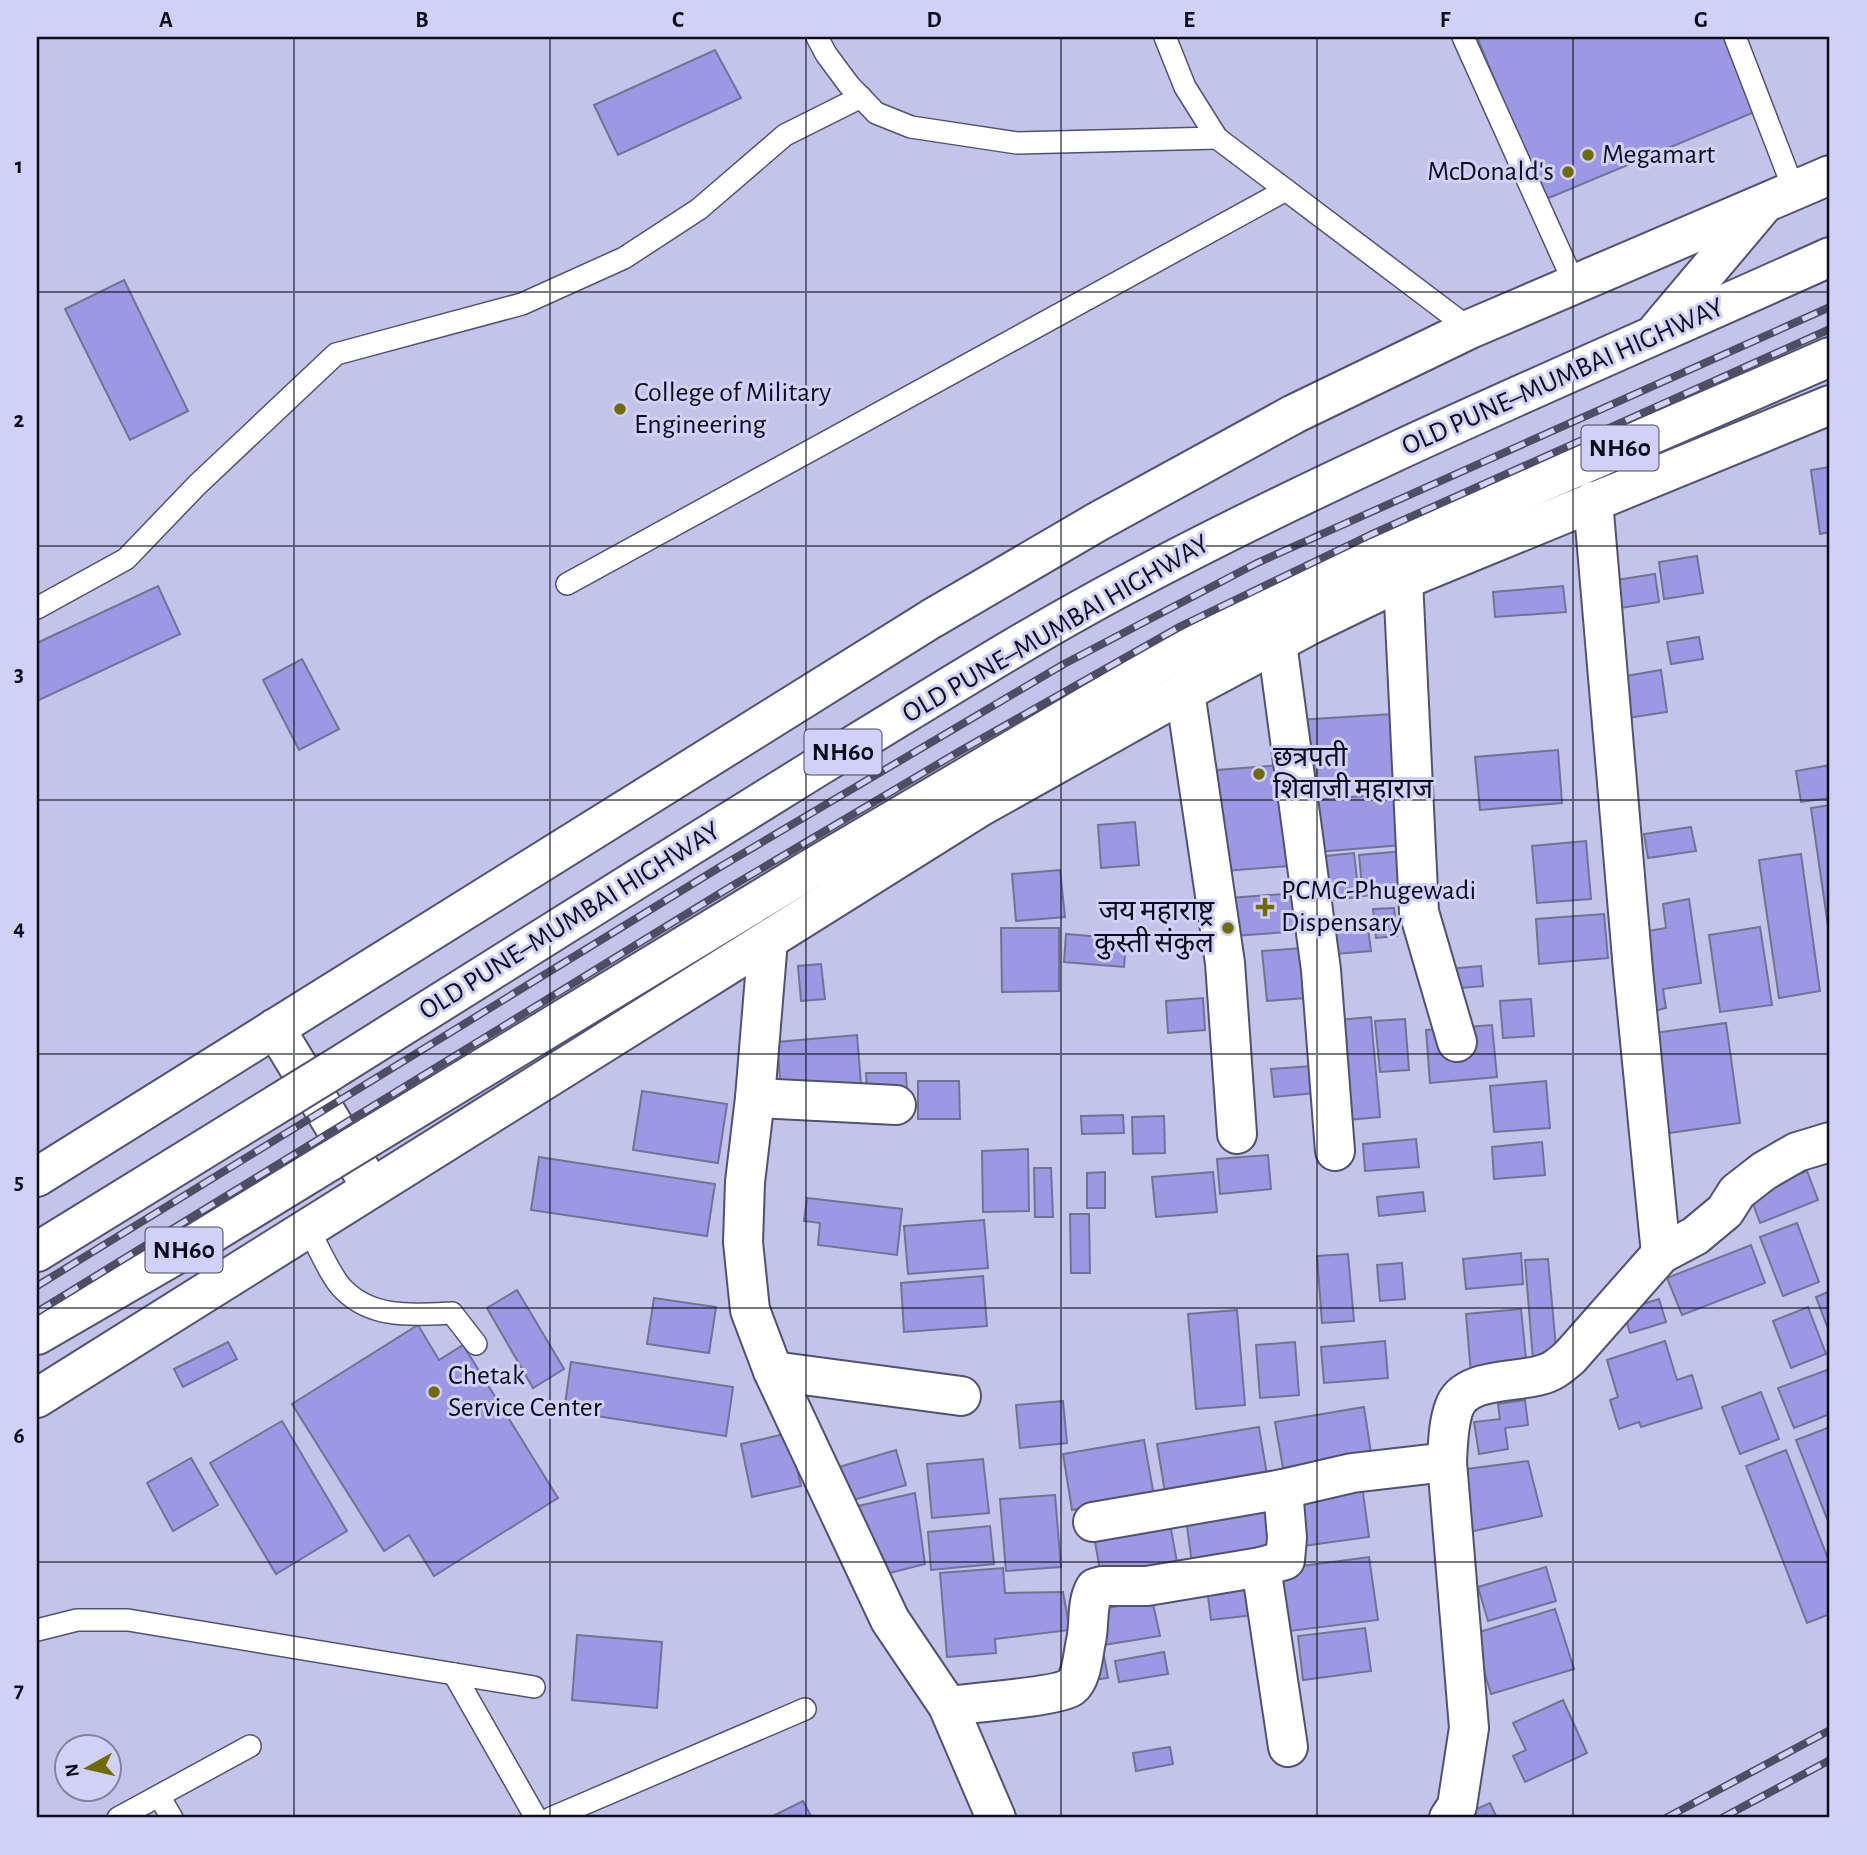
<svg xmlns="http://www.w3.org/2000/svg" width="1867" height="1855" font-family="'Alegreya Sans','Noto Sans Devanagari',sans-serif">
<rect width="100%" height="100%" fill="#c4c4eb"/>
<g fill="#9c98e3" stroke="#727295" stroke-width="2">
<path d="M1477 37H1726L1757 111 1544 200Z"/>
<path d="M715 50 741 98 618 155 594 105Z"/>
<path d="M124 280 188 411 130 440 65 309Z"/>
<path d="M1830 467V532L1820 534 1811 470Z"/>
<path d="M1697 556 1703 593 1664 599 1659 562Z"/>
<path d="M1655 574 1659 602 1607 610 1603 582Z"/>
<path d="M158 586 180 634 37 701V643Z"/>
<path d="M1563 586 1566 612 1495 617 1493 592Z"/>
<path d="M1699 637 1703 659 1671 664 1667 642Z"/>
<path d="M302 659 339 729 299 750 263 680Z"/>
<path d="M1661 670 1667 712 1614 720 1608 679Z"/>
<path d="M1409 713 1412 780 1301 786 1297 720Z"/>
<path d="M1558 750 1562 803 1480 810 1475 757Z"/>
<path d="M1281 765 1289 866 1225 871 1217 770Z"/>
<path d="M1830 765V798L1801 802 1796 771Z"/>
<path d="M1398 793 1402 845 1317 852 1313 800Z"/>
<path d="M1830 805V940L1811 808Z"/>
<path d="M1135 822 1139 865 1101 868 1098 825Z"/>
<path d="M1691 827 1696 851 1648 858 1644 834Z"/>
<path d="M1586 841 1591 899 1537 903 1532 846Z"/>
<path d="M1415 850 1418 891 1363 896 1359 855Z"/>
<path d="M1354 853 1359 897 1321 901 1316 857Z"/>
<path d="M1801 854 1820 991 1779 998 1759 860Z"/>
<path d="M1060 870 1065 917 1016 921 1012 874Z"/>
<path d="M1297 893 1301 931 1234 936 1230 898Z"/>
<path d="M1689 899 1701 983 1663 989 1666 1008 1654 1011 1642 932 1666 928 1663 904Z"/>
<path d="M1394 908 1397 936 1376 938 1373 909Z"/>
<path d="M1604 914 1608 958 1539 964 1536 919Z"/>
<path d="M1367 920 1371 951 1323 955 1320 924Z"/>
<path d="M1760 927 1772 1005 1720 1012 1709 935Z"/>
<path d="M1001 928H1059V991L1002 992Z"/>
<path d="M1066 934 1126 939 1124 967 1064 962Z"/>
<path d="M1302 948 1306 998 1267 1001 1262 951Z"/>
<path d="M821 964 825 999 801 1001 798 966Z"/>
<path d="M1481 966 1483 986 1437 990 1435 970Z"/>
<path d="M1203 998 1205 1030 1168 1033 1166 1001Z"/>
<path d="M1531 999 1534 1036 1503 1038 1500 1001Z"/>
<path d="M1371 1017 1380 1117 1337 1121 1329 1021Z"/>
<path d="M1405 1019 1409 1070 1380 1072 1375 1021Z"/>
<path d="M1726 1023 1740 1123 1669 1133 1654 1033Z"/>
<path d="M1492 1025 1497 1077 1430 1083 1426 1030Z"/>
<path d="M857 1035 861 1084 781 1090 777 1042Z"/>
<path d="M1313 1066 1315 1093 1274 1097 1271 1069Z"/>
<path d="M866 1073H906L907 1091H867Z"/>
<path d="M918 1081H959L960 1119H918Z"/>
<path d="M1546 1081 1550 1128 1494 1132 1490 1086Z"/>
<path d="M642 1091 727 1104 718 1163 633 1150Z"/>
<path d="M1123 1115 1124 1133 1082 1134 1081 1116Z"/>
<path d="M1164 1116 1165 1153 1133 1154 1132 1117Z"/>
<path d="M1416 1139 1419 1167 1365 1171 1363 1144Z"/>
<path d="M1542 1142 1545 1175 1494 1179 1492 1147Z"/>
<path d="M1028 1149 1029 1211 983 1212 982 1151Z"/>
<path d="M1268 1155 1271 1189 1220 1194 1217 1159Z"/>
<path d="M539 1157 715 1184 707 1236 531 1210Z"/>
<path d="M1034 1168H1051L1053 1217H1035Z"/>
<path d="M1807 1171 1818 1200 1760 1223 1749 1193Z"/>
<path d="M1105 1172V1208H1087V1173Z"/>
<path d="M1213 1172 1217 1212 1156 1217 1152 1177Z"/>
<path d="M1423 1192 1425 1211 1379 1216 1377 1197Z"/>
<path d="M807 1198 902 1209 897 1255 818 1245 820 1223 804 1221Z"/>
<path d="M1070 1214H1089L1090 1273H1071Z"/>
<path d="M984 1220 988 1268 908 1274 904 1226Z"/>
<path d="M1797 1223 1819 1282 1783 1296 1760 1237Z"/>
<path d="M1751 1245 1765 1283 1682 1315 1667 1278Z"/>
<path d="M1521 1253 1523 1284 1466 1289 1463 1259Z"/>
<path d="M1348 1254 1354 1321 1322 1323 1317 1256Z"/>
<path d="M1548 1259 1557 1359 1533 1360 1525 1260Z"/>
<path d="M1402 1263 1405 1299 1380 1301 1377 1265Z"/>
<path d="M983 1276 987 1326 904 1332 901 1283Z"/>
<path d="M517 1290 564 1369 533 1388 487 1308Z"/>
<path d="M1830 1291V1334L1816 1297Z"/>
<path d="M654 1298 716 1307 709 1353 647 1344Z"/>
<path d="M1659 1299 1666 1322 1630 1333 1623 1310Z"/>
<path d="M1808 1307 1826 1354 1791 1368 1773 1321Z"/>
<path d="M1521 1309 1527 1369 1471 1374 1466 1314Z"/>
<path d="M1237 1310 1245 1405 1196 1409 1188 1314Z"/>
<path d="M418 1325 439 1360 463 1345 558 1498 434 1576 409 1535 384 1551 292 1404Z"/>
<path d="M1385 1341 1388 1378 1324 1383 1321 1347Z"/>
<path d="M1665 1341 1677 1380 1692 1375 1702 1408 1641 1427 1639 1422 1619 1429 1610 1400 1618 1397 1607 1360Z"/>
<path d="M228 1342 237 1359 183 1387 174 1369Z"/>
<path d="M1295 1342 1299 1395 1260 1398 1256 1345Z"/>
<path d="M571 1362 733 1387 726 1436 564 1411Z"/>
<path d="M1827 1370 1830 1379V1414L1794 1428 1778 1388Z"/>
<path d="M1761 1392 1779 1439 1740 1454 1722 1407Z"/>
<path d="M1525 1400 1528 1425 1505 1428 1508 1449 1479 1454 1474 1422 1500 1419 1498 1404Z"/>
<path d="M1063 1401 1067 1443 1020 1448 1016 1405Z"/>
<path d="M1364 1407 1371 1453 1283 1468 1275 1422Z"/>
<path d="M282 1421 347 1531 276 1574 210 1463Z"/>
<path d="M1259 1427 1268 1481 1166 1498 1157 1444Z"/>
<path d="M1830 1427V1520L1828 1521 1796 1440Z"/>
<path d="M789 1433 801 1486 752 1497 741 1444Z"/>
<path d="M1144 1440 1154 1496 1072 1510 1063 1454Z"/>
<path d="M896 1450 906 1485 846 1502 836 1468Z"/>
<path d="M1786 1450 1830 1564V1614L1807 1623 1746 1466Z"/>
<path d="M191 1458 218 1505 173 1531 147 1483Z"/>
<path d="M983 1459 989 1513 932 1518 927 1464Z"/>
<path d="M1528 1461 1542 1516 1465 1533 1467 1469Z"/>
<path d="M1362 1485 1369 1537 1295 1547 1288 1494Z"/>
<path d="M915 1493 925 1564 878 1576 858 1506Z"/>
<path d="M1055 1495 1061 1567 1006 1571 1000 1499Z"/>
<path d="M1277 1507 1283 1552 1192 1564 1186 1518Z"/>
<path d="M1169 1518 1178 1568 1102 1581 1093 1531Z"/>
<path d="M990 1526 994 1564 931 1570 928 1532Z"/>
<path d="M1369 1557 1378 1620 1274 1633 1265 1571Z"/>
<path d="M1546 1567 1556 1601 1488 1621 1478 1587Z"/>
<path d="M1003 1568 1005 1593 1063 1592 1070 1630 995 1639 996 1653 947 1657 940 1573Z"/>
<path d="M1257 1574 1262 1614 1211 1620 1206 1581Z"/>
<path d="M1152 1599 1160 1636 1097 1646 1094 1611Z"/>
<path d="M1555 1609 1574 1669 1491 1694 1473 1634Z"/>
<path d="M1365 1628 1371 1671 1303 1680 1298 1636Z"/>
<path d="M577 1635 662 1642 657 1708 572 1700Z"/>
<path d="M1164 1652 1168 1674 1119 1682 1115 1661Z"/>
<path d="M1104 1656 1108 1678 1086 1681 1083 1659Z"/>
<path d="M1563 1700 1587 1753 1525 1782 1513 1756 1526 1750 1513 1723Z"/>
<path d="M1170 1747 1173 1764 1136 1771 1133 1753Z"/>
<path d="M803 1801 812 1818H769Z"/>
<path d="M1490 1803 1497 1818H1467L1465 1814Z"/>
</g>
<g fill="none" stroke-linecap="round" stroke-linejoin="round">
<defs>
<g id="service">
<path d="M817 37 826 54 849 85 876 113 911 127 1017 143 1217 138"/>
<path d="M1165 37 1185 87 1217 138 1470 329"/>
<path d="M1463 37 1574 283"/>
<path d="M1735 37 1794 190"/>
<path d="M567 584 1286 190"/>
<path d="M37 608 126 559 197 485 336 354 522 304 624 258 699 209 785 135 861 97"/>
<path d="M308 1228C317 1244 331 1278 344 1290 373 1319 414 1315 452 1313L476 1344"/>
<path d="M37 1630 77 1620H128L534 1687"/>
<path d="M454 1674 536 1818"/>
<path d="M159 1796 172 1818"/>
<path d="M118 1818 250 1746"/>
<path d="M551 1818 805 1709"/>
</g>
<g id="minor">
<path d="M1593 501 1633 970 1661 1254"/>
<path d="M1403 580 1419 912 1457 1042"/>
<path d="M1277 643 1321 970 1335 1151"/>
<path d="M1185 692 1225 963 1237 1134"/>
<path d="M768 940 755 1098 745 1182 743 1242 750 1310 773 1371 890 1620 948 1706 996 1818"/>
<path d="M755 1098 896 1105"/>
<path d="M773 1371 961 1396"/>
<path d="M1283 1489 1287 1538 1285 1560 1261 1567 1288 1747"/>
<path d="M1093 1522 1283 1489 1352 1473 1447 1462"/>
<path d="M948 1706C970 1703 1057 1697 1071 1687 1082 1679 1083 1654 1086 1641 1090 1624 1086 1603 1095 1588L1102 1586H1147L1261 1567"/>
<path d="M1449 1818 1457 1806 1469 1728 1447 1462C1448 1444 1448 1425 1454 1408 1465 1375 1522 1384 1547 1373 1556 1370 1563 1363 1570 1357L1661 1254 1695 1236 1725 1211 1737 1192 1764 1171 1797 1152 1830 1142"/>
</g>
<g id="primary">
<path d="M275 1028 365 1177"/>
<path d="M37 1177 931 619 1097 522 1294 414 1470 329 1830 175"/>
<path d="M37 1398 980 807 1185 692 1310 625 1403 580 1830 405"/>
</g>
<g id="trunk">
<path d="M1657 331 1764 204"/>
<path d="M331 1071C493 969 656 867 819 766 922 704 1023 639 1129 583 1357 462 1595 363 1830 257"/>
<path d="M371 1136 812 868 1160 663 1310 585 1409 540 1830 357"/>
<path d="M37 1252 292 1095"/>
<path d="M37 1335 196 1243 330 1161"/>
</g>
</defs>
<use href="#service" stroke="#525172" stroke-width="24"/>
<use href="#minor" stroke="#525172" stroke-width="42"/>
<use href="#primary" stroke="#525172" stroke-width="42"/>
<use href="#trunk" stroke="#525172" stroke-width="42"/>
<use href="#service" stroke="#fff" stroke-width="21"/>
<use href="#minor" stroke="#fff" stroke-width="38"/>
<use href="#primary" stroke="#fff" stroke-width="38"/>
<use href="#trunk" stroke="#fff" stroke-width="38"/>
<defs>
<g id="rail">
<path d="M37 1286 720 867 1064 664 1257 563 1830 307"/>
<path d="M37 1312 732 886 960 751 1181 626 1370 535 1830 329"/>
<path d="M1666 1818 1830 1730"/>
<path d="M1722 1818 1830 1760"/>
</g>
</defs>
<use href="#rail" stroke="#4e4d64" stroke-width="8"/>
<use href="#rail" stroke="#d1d1f8" stroke-width="5" stroke-dasharray="16" stroke-linecap="butt"/>
<defs>
<g id="trunk-bridge">
<path d="M292 1095 331 1071"/>
<path d="M330 1161 371 1136"/>
</g>
</defs>
<use href="#trunk-bridge" stroke="#525172" stroke-width="42" stroke-linecap="butt"/>
<use href="#trunk-bridge" stroke="#fff" stroke-width="38"/>
</g>
<path fill="none" stroke="#0d0c1a" stroke-width="2" stroke-opacity="0.55" d="M294 37V1818M550 37V1818M806 37V1818M1061 37V1818M1317 37V1818M1573 37V1818M37 292H1830M37 546H1830M37 800H1830M37 1054H1830M37 1308H1830M37 1562H1830"/>
<g fill="#716b06" stroke="#d1d1f8" stroke-width="2.5">
<circle cx="1588" cy="155" r="7"/>
<circle cx="1568" cy="172" r="7"/>
<circle cx="620" cy="409" r="7"/>
<circle cx="1259" cy="774" r="7"/>
<path d="M1261.5 896.5h7v7h7v7h-7v7h-7v-7h-7v-7h7z"/>
<circle cx="1228" cy="928" r="7"/>
<circle cx="434" cy="1392" r="7"/>
</g>
<g text-anchor="middle" dominant-baseline="central" stroke-width="6" stroke-linejoin="round" paint-order="stroke">
<g fill="#d1d1f8" stroke="#48475d" stroke-width="2">
<rect x="1581.5" y="425.5" width="77" height="45" rx="5"/>
<rect x="804.5" y="729.5" width="77" height="45" rx="5"/>
<rect x="145.5" y="1227.5" width="77" height="45" rx="5"/>
</g>
<g font-size="26" font-weight="bold" fill="#0d0c1a">
<text x="1620" y="448">NH60</text>
<text x="843" y="752">NH60</text>
<text x="184" y="1250">NH60</text>
</g>
<g font-size="28" fill="#0d0c1a" stroke="#d1d1f8" text-anchor="start">
<text x="1602" y="155">Megamart</text>
<text x="1554" y="172" text-anchor="end">McDonald's</text>
<text x="634" y="393">College of Military<tspan x="634" dy="32">Engineering</tspan></text>
<text x="1273" y="758">छत्रपती<tspan x="1273" dy="32">शिवाजी महाराज</tspan></text>
<text x="1281" y="891">PCMC-Phugewadi<tspan x="1281" dy="32">Dispensary</tspan></text>
<text x="1214" y="912" text-anchor="end">जय महाराष्ट्र<tspan x="1214" dy="32">कुस्ती संकुल</tspan></text>
<text x="448" y="1376">Chetak<tspan x="448" dy="32">Service Center</tspan></text>
</g>
<g font-size="28" fill="#0d0c1a" stroke="#d1d1f8">
<text transform="translate(1563 377) rotate(-24)">OLD PUNE–MUMBAI HIGHWAY</text>
<text transform="translate(1056 629) rotate(-30)">OLD PUNE–MUMBAI HIGHWAY</text>
<text transform="translate(570 921) rotate(-32)">OLD PUNE–MUMBAI HIGHWAY</text>
</g>
</g>
<rect width="1867" height="1855" fill="none" stroke="#d1d1f8" stroke-width="77"/>
<g transform="translate(88 1768) rotate(262)"><circle r="33" fill="#d1d1f8" stroke="#83829f" stroke-width="2"/>
<path d="M0-5L12 26L0 18L-12 26Z" fill="#716b06"/>
<text y="-10" font-size="19" font-weight="bold" text-anchor="middle" fill="#0d0c1a">N</text>
</g>
<rect x="38" y="38" width="1790" height="1778" fill="none" stroke="#0d0c1a" stroke-width="2.5"/>
<g font-size="23" text-anchor="middle" font-weight="bold" fill="#0d0c1a">
<text x="166" y="27">A</text>
<text x="422" y="27">B</text>
<text x="678" y="27">C</text>
<text x="934" y="27">D</text>
<text x="1189" y="27">E</text>
<text x="1445" y="27">F</text>
<text x="1701" y="27">G</text>
<text x="19" y="173">1</text>
<text x="19" y="427">2</text>
<text x="19" y="681">3</text>
<text x="19" y="935">4</text>
<text x="19" y="1189">5</text>
<text x="19" y="1443">6</text>
<text x="19" y="1697">7</text>
</g>
</svg>
